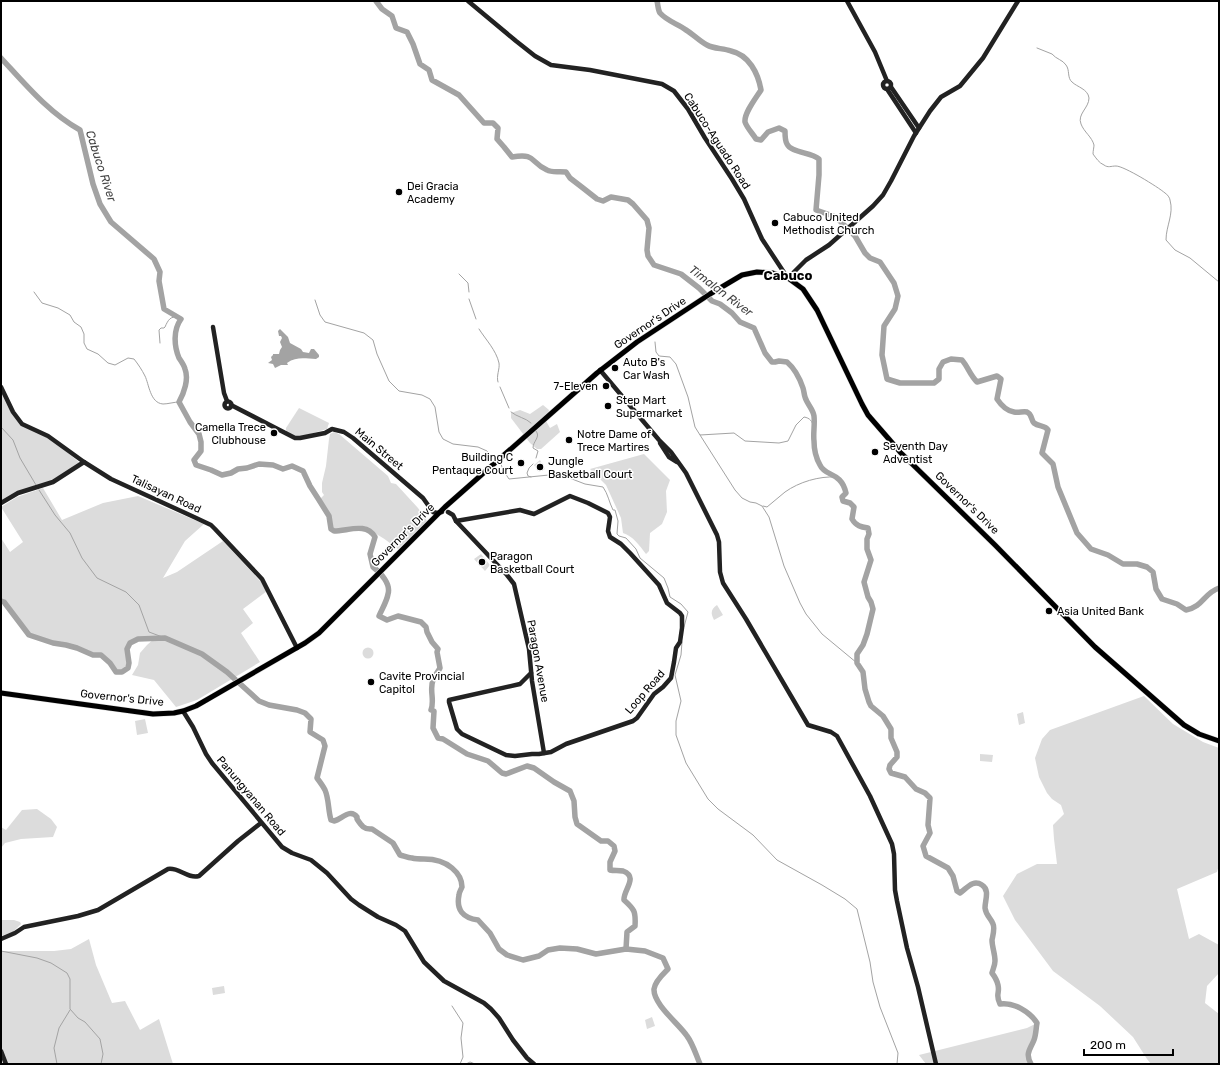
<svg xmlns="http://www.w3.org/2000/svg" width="1220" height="1065" font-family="Rubik,sans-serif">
<rect width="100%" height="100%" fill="#fff"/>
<g fill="#dcdcdc">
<path d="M1 390 15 418 51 439 80 463 49 482 1 502Z"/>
<path d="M543 405 549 410 546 421 550 428 557 424 560 432 541 449H537L530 443 511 418V413L520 410 530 414Z"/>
<path d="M299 408 329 423 327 429 303 436 295 437 286 432V428Z"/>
<path d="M334 432 339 434 388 476 391 483 396 484 418 508 427 521 398 549C387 541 373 529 359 528 351 528 342 531 334 531L331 529 329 516 319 500 324 495 322 492V483L326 466 329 439 330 434Z"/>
<path d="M644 454 670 480 666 491 667 512 662 524 650 533 649 551 646 554C640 546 633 536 623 533L621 518 606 485 590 469Z"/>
<path d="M540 460 545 469 539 472 534 465Z"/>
<path d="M43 488 62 520 103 503 138 496 204 524 185 541 163 578 177 572 223 541 261 582 267 591 243 609 253 623 241 633 260 662 197 700 176 707 154 680 132 675 138 665 140 653 147 645 155 638C146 638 129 637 127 649 126 655 129 661 128 668L122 672H116L110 663 101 655H93L77 648 66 645 53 643 29 635 4 602 1 601V538L10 552 23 542 1 507 17 497Z"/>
<path d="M481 554 490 565 485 571 474 559Z"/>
<path d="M717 605 723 615 714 620C711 614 710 610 717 605Z"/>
<circle cx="368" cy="653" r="5.5"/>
<path d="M1144 696 1173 724 1203 742 1219 748V865L1217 872 1177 889 1189 939 1199 934 1219 945V973L1207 986 1205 1003 1219 1014V1064H1151L1147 1059 1133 1037 1100 1006 1053 971 1015 920 1003 896 1017 874 1037 864H1057L1054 839 1053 825 1064 814 1061 805 1052 799 1047 793 1039 777 1035 758 1042 739 1050 730Z"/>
<path d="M1023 712 1025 723 1019 725 1017 714Z"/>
<path d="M145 719 148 733 137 735 135 721Z"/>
<path d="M980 754 993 755 992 762 980 761Z"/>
<path d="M37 809 51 819 57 827 53 837 21 839 5 843 1 848V827L6 830 22 810Z"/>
<path d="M1 917 2 920H14L20 922 21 924 13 932 1 936Z"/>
<path d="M89 939 96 965 112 1003 125 1001 140 1030 159 1019 173 1064H1V951H54L71 949Z"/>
<path d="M224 986 225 993 213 995 212 988Z"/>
<path d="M652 1017 655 1026 647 1029 645 1020Z"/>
<path d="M1037 1023C1036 1028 1036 1035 1034 1040 1030 1050 1025 1053 1031 1064H926L919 1055 1027 1028Z"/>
</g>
<path fill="#a3a3a3" d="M280 329 288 337 290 343 301 349 303 352 309 353 311 349H314L319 355V357L316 359C306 359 297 356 287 363L288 365H281L275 368 273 364 268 363 272 360 271 357 273 355V354H279L280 350 282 347 280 342 282 338 281 336H279L278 331Z"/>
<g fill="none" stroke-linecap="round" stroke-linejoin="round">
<g stroke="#a3a3a3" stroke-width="1">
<path d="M1037 48 1052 54C1056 59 1063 60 1066 65 1070 70 1067 78 1072 82 1077 87 1088 89 1089 98 1089 108 1077 114 1081 124 1084 132 1092 137 1094 145 1094 147 1093 151 1093 154 1096 158 1099 163 1104 165 1108 168 1111 166 1116 166 1124 166 1158 187 1165 193 1167 194 1170 198 1170 200 1174 214 1166 226 1166 240L1175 250 1190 258 1219 282"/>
<path d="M459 274 468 283 469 292"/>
<path d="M34 292 42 303 58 308 70 315 74 322 81 327 84 334V343L87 349 98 354 108 363 115 365 128 358 134 359C138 364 142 370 145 376 149 384 150 403 163 404 168 404 174 402 179 402"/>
<path d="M469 299 476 319"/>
<path d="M315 300 320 315 325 322 364 333 373 340 377 354 389 381 399 391 422 395 430 399 435 407 439 432 443 439 453 444 478 447 487 451 494 458"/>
<path d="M479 329C486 340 496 350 499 363 500 369 496 376 498 382"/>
<path d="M655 342 656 352 659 356 670 357 676 364 688 397 695 427 700 435 734 433 745 441 779 443 788 441 796 425 804 417C810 418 812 421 814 427"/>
<path d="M160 343 159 330 161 328H164L165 327C168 320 171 315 178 318"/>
<path d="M500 387 509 408"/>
<path d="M511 412C517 417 526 418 531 423"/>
<path d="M1 427 13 440 20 458 36 485"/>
<path d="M700 435 735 490 742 498 750 502 756 503 762 506 769 517 784 566 800 603 806 614 822 634 857 663"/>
<path d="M536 458 538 451 533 448C533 441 541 437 536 431"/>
<path d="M501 464 503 470 509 479 559 474 585 484 603 487C608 494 609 502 613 510H615L618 521 617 534 619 536 626 538 636 549 640 558 664 578 668 588 670 597 681 604 688 612 684 627"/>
<path d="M531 477 528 476 527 473 529 468 533 464"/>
<path d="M39 490 55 515 70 533 82 558 97 578 126 592 139 605 149 632 165 638"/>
<path d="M763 506 767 507C773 502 779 497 785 492 799 482 819 476 836 477"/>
<path d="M682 642 681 655 675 675 681 701 676 721V735L686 763 708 799 718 809 753 835 777 860 822 885 845 899 857 909 870 962 873 982 880 1007 898 1053 897 1064"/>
<path d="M1 951 37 958 51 963 67 973 70 979V1009L78 1018 85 1022 100 1039 103 1054 101 1064"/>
<path d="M452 1006 463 1023 461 1038 463 1057 460 1064"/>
<path d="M57 1064 54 1048 59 1028 70 1010"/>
<path d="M466 1064 470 1062 475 1064"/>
</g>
<g stroke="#a3a3a3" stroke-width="5.5">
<path d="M376 1 382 9 392 16 396 28 407 32 413 44 420 64 429 70 432 80 459 95 484 123H493L498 128 497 139 504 147 512 157C537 153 529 162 547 170 552 173 559 171 566 172L570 178 583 188 597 199 603 201 611 197 628 200 633 204 647 220 649 228 647 250 648 256 654 265 681 274 699 288 712 301 720 304 732 313 740 322 754 328 765 353 772 362H775L779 361 787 362C794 368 800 379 803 388 804 391 804 394 805 397 807 404 813 409 814 416 815 425 813 433 814 441 814 449 816 458 820 465 825 477 841 471 846 493L842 497 843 501 850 503 854 507 852 519C856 526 861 527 868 528L869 534 867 539V549L871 560 864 582 868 597 871 602 873 609 867 634 863 645 857 654V663L863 672 865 689 869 702 871 706 883 716 891 729V738L897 752V757L890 765 889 769 891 773 905 777 916 789 925 793 930 798 928 825 930 833 923 846 926 856 948 868 953 876 957 891 960 893C967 888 973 879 982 885 990 890 985 900 985 908 986 916 991 918 993 924 995 928 993 935 992 940 992 947 995 953 995 961 995 965 993 969 992 973 995 977 997 980 998 985 1000 994 995 994 1000 1004 1014 1002 1030 1012 1037 1023 1036 1028 1036 1035 1034 1040 1030 1050 1025 1053 1031 1064"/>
<path d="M657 1C658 5 658 10 660 13 667 21 678 24 686 30 693 34 699 41 707 45 714 49 723 48 731 51 749 55 758 73 761 90 756 98 744 113 745 122 747 128 753 134 756 139L761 140 768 132 779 128 785 131C785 135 785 141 787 144 791 153 811 152 819 159V175L816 210 836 217 855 236 865 253 870 258 880 262 894 283 898 296 895 309 884 326 882 355 887 379 900 383H934L939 379V369L943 362 951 359 962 360C968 367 970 375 977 382L997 376 1001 379 997 399C1001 405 1007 411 1014 412 1019 413 1023 411 1027 412 1032 414 1031 420 1034 423 1039 427 1045 425 1048 430L1042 453 1053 464 1058 487 1077 533 1091 549 1108 555 1123 564H1137L1147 567 1153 572 1156 589 1162 599 1177 604 1186 610C1203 607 1204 593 1219 588"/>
<path d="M1 58C25 84 49 113 80 130L93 184 100 204 111 222 154 259 160 272 159 281 164 309 181 319C173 330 174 346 179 358 181 361 184 365 185 369 189 379 184 393 179 402L190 422 199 434 201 442V451L194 460 196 465 211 470 222 475 231 473 238 469 247 468 259 464 273 465 283 469 292 466 303 471 310 486 319 500 329 516 331 529 334 531C348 531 366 522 375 537L370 554 373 567C381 573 391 584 388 594 387 601 382 609 379 616L387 620 398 616 421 622 426 627 427 632 432 642 438 649 437 652 440 668C438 672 434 676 433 680 429 690 435 700 431 710L434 711 433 728 438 738 443 739 467 754 488 761 502 773 506 774 527 766 534 768 554 782 570 791 574 801 575 817 577 824 601 841H608L614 846 615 851 610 862V870C614 871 619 870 623 871 639 877 623 890 624 900 634 909 636 911 635 926L627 932 626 949"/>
<path d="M1 601 4 602 29 635 53 643 66 645 77 648 93 655H101L110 663 116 672H122L128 668 129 663 127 649 130 643 138 639 165 638 202 654 227 672 259 701 269 705 297 710 305 713 311 719 310 732 323 740 325 746 317 778C320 782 323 786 325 790 329 799 328 810 331 820L334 821C342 819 350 808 357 817V819C361 825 364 830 372 829L393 843 400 855C404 856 408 858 412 858 416 859 420 859 424 859 434 859 445 862 452 868 458 873 462 879 462 887 461 890 459 892 459 895 456 910 463 918 478 920L490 933 499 949 507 955 523 960 539 956 548 950 560 948 577 949 596 954 626 949 645 951 663 958 668 969C663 974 655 981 654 989 653 1004 679 1024 687 1036 693 1044 696 1055 700 1064"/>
</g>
<defs>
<path id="primary" d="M1 693 153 714 174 713 183 711 196 706 305 643 319 633 445 507 597 373 637 342 710 294 742 275 757 272 773 273 788 278 803 289 817 310 862 404 868 415 901 453 995 545 1095 647 1184 725 1199 734 1219 741"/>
</defs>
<use href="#primary" stroke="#dbdbdb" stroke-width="6"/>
<g stroke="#222" stroke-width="4.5">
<path d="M468 1 516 41 535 56 551 65 590 70 662 84 674 91 688 109 705 138 732 179 744 199 762 239 787 277"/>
<path d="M847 1 875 52 887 81"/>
<circle cx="887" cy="85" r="4"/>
<path d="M891 87 919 128"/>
<path d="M887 89 916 133"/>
<path d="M788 278 806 260 829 245 873 206 883 195 891 181 914 136 930 111 941 97 960 86 983 58 1018 1"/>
<path d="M213 327 224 393 227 401"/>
<path d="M600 370 659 440 671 452 686 473 717 535 719 542 720 572 723 583 746 619 808 725 831 732 837 736 870 796 892 844 894 854 895 890 897 901 907 948 918 987 936 1064"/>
<path d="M1 387 13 412 22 424 48 436 84 462 111 479 194 517 211 525 215 529 262 579 297 648"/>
<circle cx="228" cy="405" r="3.5"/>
<path d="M231 405 295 438H300L325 433 332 429 344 432 353 438 423 498 433 512 437 513 442 512"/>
<path d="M660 443 669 457 677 462"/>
<path d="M1 503 18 493 53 482 84 462"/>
<path d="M448 512 453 515 456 521 507 575 514 584 529 649 532 681 544 753"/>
<path d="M456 521 520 510 534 514 570 496 588 503 608 513 610 517 608 531 610 537 621 544 630 553 659 585 667 603 680 613 682 616V628L680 642 676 648 674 662 671 678 663 687 654 694 637 718 633 721 566 744 551 752 539 754H532L515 756 506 755 462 734 457 729 449 702V700L520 684 531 673"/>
<path d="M183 711 193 727 206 754 212 763 282 847 292 853 311 860 327 873 351 899 359 905 378 917 396 925 405 931 424 962 444 981 484 1003 491 1009 499 1018 513 1040 527 1058 534 1064"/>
<path d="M1 939 15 933 24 927 78 916 98 910 168 869C179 867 187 879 199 876L238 841 261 823"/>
<path d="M1 1051 6 1064"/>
</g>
<use href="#primary" stroke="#000" stroke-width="5"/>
</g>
<g fill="#000" stroke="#fff" stroke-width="1.5">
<circle cx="399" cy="192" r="4"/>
<circle cx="775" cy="223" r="4"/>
<circle cx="615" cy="368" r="4"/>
<circle cx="606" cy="386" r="4"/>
<circle cx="608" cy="406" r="4"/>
<circle cx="274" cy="433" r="4"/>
<circle cx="569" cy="440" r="4"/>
<circle cx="875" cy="452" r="4"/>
<circle cx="521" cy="463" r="4"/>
<circle cx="540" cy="467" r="4"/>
<circle cx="482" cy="562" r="4"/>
<circle cx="1049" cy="611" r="4"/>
<circle cx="371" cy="682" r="4"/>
</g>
<g text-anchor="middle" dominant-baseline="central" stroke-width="3" stroke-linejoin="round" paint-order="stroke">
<g font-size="11" fill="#000" stroke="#fff">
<text transform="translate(717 141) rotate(57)">Cabuco-Aguado Road</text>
<text transform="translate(650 323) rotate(-34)">Governor's Drive</text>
<text transform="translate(379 449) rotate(40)">Main Street</text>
<text transform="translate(166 494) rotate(25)">Talisayan Road</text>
<text transform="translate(967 503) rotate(44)">Governor's Drive</text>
<text transform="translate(403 535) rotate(-45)">Governor's Drive</text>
<text transform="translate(538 661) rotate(80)">Paragon Avenue</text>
<text transform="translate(645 692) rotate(-49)">Loop Road</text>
<text transform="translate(122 698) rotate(6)">Governor's Drive</text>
<text transform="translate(251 796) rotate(50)">Panungyanan Road</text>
</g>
<g font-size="11" fill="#000" stroke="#fff" text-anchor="start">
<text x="407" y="186">Dei Gracia<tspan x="407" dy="13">Academy</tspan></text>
<text x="783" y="217">Cabuco United<tspan x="783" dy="13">Methodist Church</tspan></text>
<text x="623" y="362">Auto B's<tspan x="623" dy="13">Car Wash</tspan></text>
<text x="598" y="386" text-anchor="end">7-Eleven</text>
<text x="616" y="400">Step Mart<tspan x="616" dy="13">Supermarket</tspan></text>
<text x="266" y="427" text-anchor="end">Camella Trece<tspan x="266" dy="13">Clubhouse</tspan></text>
<text x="577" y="434">Notre Dame of<tspan x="577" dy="13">Trece Martires</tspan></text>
<text x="883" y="446">Seventh Day<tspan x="883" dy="13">Adventist</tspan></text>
<text x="513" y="457" text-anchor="end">Building C<tspan x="513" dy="13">Pentaque Court</tspan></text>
<text x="548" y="461">Jungle<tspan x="548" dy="13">Basketball Court</tspan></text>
<text x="490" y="556">Paragon<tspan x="490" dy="13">Basketball Court</tspan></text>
<text x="1057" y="611">Asia United Bank</text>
<text x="379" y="676">Cavite Provincial<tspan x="379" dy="13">Capitol</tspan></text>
</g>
<g font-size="12" font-style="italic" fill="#444" stroke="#fff">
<text transform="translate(101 166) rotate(72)">Cabuco River</text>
<text transform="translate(721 291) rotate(37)">Timalan River</text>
</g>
<g font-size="13" font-weight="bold" fill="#000" stroke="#fff">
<text x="788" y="275">Cabuco</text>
</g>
</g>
<rect width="1220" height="1065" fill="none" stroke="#000000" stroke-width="4"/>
<path d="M1084 1049v6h89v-6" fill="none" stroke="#000000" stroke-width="2"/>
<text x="1090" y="1049" font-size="12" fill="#000000" stroke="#ffffff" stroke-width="3" paint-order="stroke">200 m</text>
</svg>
